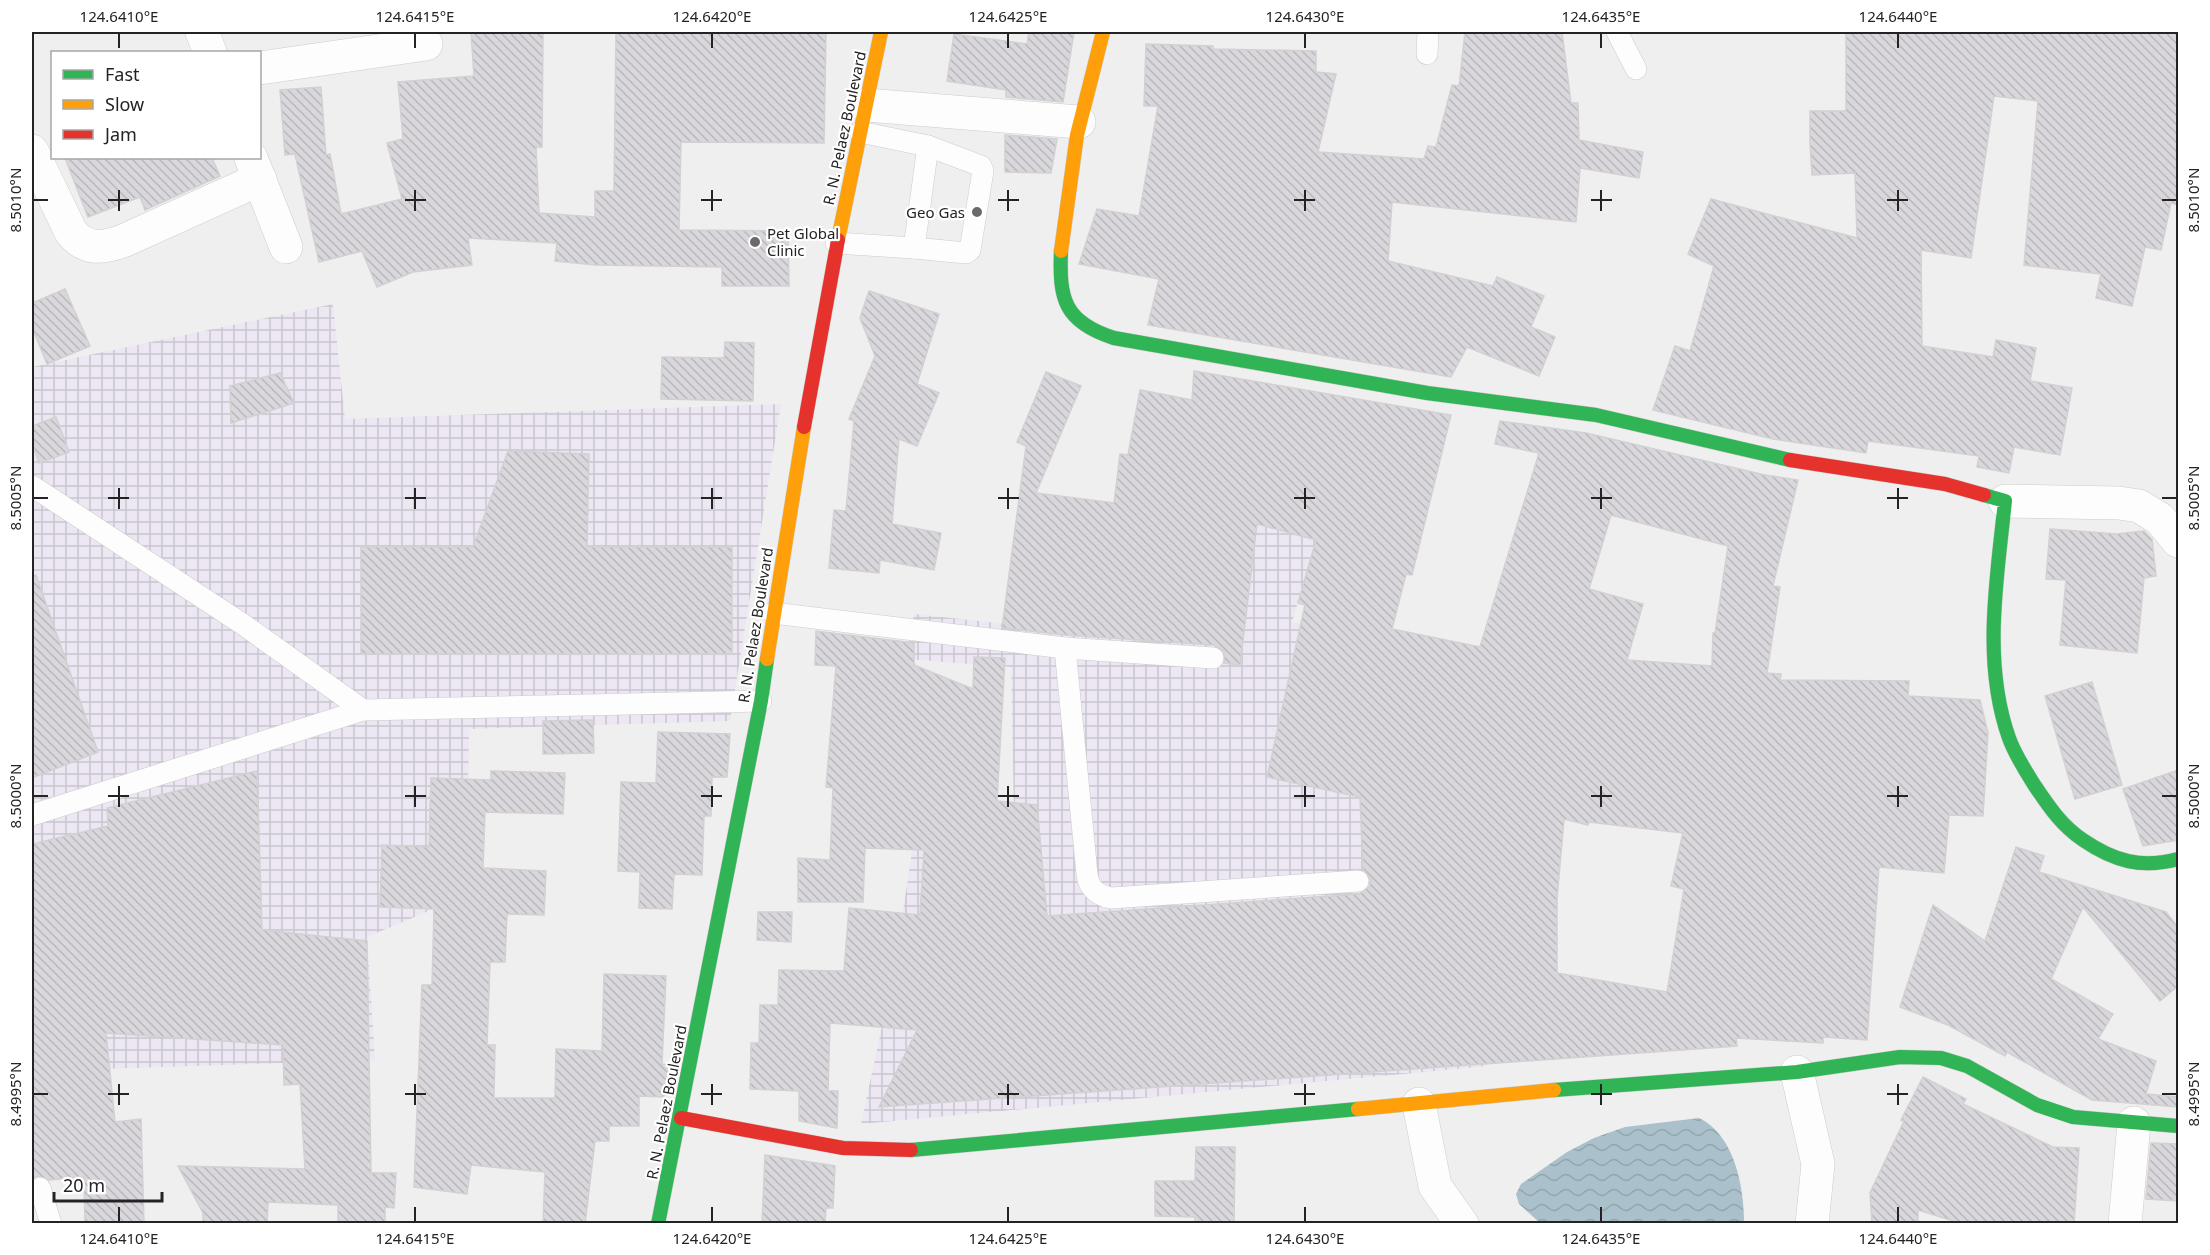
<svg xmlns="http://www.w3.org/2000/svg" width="2210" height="1255" font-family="'Noto Sans',sans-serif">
<defs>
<pattern id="industrial-grid" width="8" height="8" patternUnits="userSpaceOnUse" patternTransform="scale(1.5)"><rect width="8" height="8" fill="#ece7f3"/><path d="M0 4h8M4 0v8" fill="none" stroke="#cac6d0"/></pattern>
<pattern id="water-waves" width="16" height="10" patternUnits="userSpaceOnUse" patternTransform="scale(1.5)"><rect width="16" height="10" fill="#aac1cb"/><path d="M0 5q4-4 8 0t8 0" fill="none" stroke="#92a6ae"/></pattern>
<pattern id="building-back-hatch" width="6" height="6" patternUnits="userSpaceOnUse" patternTransform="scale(1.5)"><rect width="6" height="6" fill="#d9d7dc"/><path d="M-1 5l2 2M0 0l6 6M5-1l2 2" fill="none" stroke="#bab8bd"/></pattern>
</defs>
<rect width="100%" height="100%" fill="#efeff0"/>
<g fill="url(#industrial-grid)">
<path d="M333 304 345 419 781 404 730 721 469 729 467 895 367 937 375 1060 103 1069 32 1074V367Z"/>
<path d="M1126 464 1318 535 1292 622 1581 683 1508 1009 1635 1030 1479 1067 861 1124 894 970 919 806 1014 816 1011 667 906 659 914 614 1017 625 1118 505Z"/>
</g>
<path fill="url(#water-waves)" d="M1699 1118C1735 1135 1744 1188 1744 1223H1540L1519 1204 1516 1194 1521 1184 1567 1152 1594 1138 1625 1127Z"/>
<g fill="url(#building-back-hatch)" stroke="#d1d1d2" stroke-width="1.5" fill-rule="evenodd">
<path d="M471 32H543L542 147H536L539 213 595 217V191H614L616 32H826L824 143 681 142 679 230 788 231 789 286H722V267L596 265 555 261 557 243 468 238 472 265 413 272 377 287 362 251 319 262 295 154 285 155 280 90 321 87 326 155 330 154 341 214 402 199 387 143 403 139 398 82 474 76Z"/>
<path d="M1029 32H1074L1063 102 1006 97V90L947 81 954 34 1027 44Z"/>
<path d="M1465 32H1562L1571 103H1578L1579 140 1643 152 1639 178 1580 168 1576 222 1392 202 1388 261 1493 286 1497 277 1544 296 1531 327 1555 337 1539 376 1467 347 1451 377 1148 325 1159 279 1079 264 1097 209 1139 216 1158 106H1144L1146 44 1213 46V49L1316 51V72L1336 74 1318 152 1424 159 1428 146 1436 147 1452 85 1459 86Z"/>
<path d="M1846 32H2178V205L2171 203 2161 250 2145 247 2132 306 2096 298 2101 274 2024 265 2038 101 1994 96 1971 258 1921 250 1922 346 1993 357 1996 340 2036 348 2030 381 2072 388 2060 455 2014 447 2009 473 1977 467 1979 456 1868 441 1866 453 1773 439 1653 410 1675 346 1690 351 1714 266 1688 254 1711 199 1857 238 1855 173 1812 175 1810 143V111H1846Z"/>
<path d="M1005 135 1057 139 1051 173 1005 172Z"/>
<path d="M65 158H212L220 176 145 210 140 197 88 217Z"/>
<path d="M65 289 90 346 47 364 32 327V303Z"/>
<path d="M869 291 939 314 917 384 939 393 917 446 899 439 892 524 941 533 934 570 880 560 879 573 829 568 834 510 846 511 854 421 849 419 875 356 860 318Z"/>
<path d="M725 342 754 343 753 401 661 399 662 357 724 358Z"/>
<path d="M1194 371 1451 415 1412 575 1406 574 1392 629 1480 647 1539 453 1495 444 1500 421 1586 433 1765 475 1798 480 1773 586 1780 587 1767 673 1781 674 1780 680 1909 681 1908 696 1980 700 1988 733 1983 816 1949 815 1944 873 1879 867 1867 1040 1823 1037V1043L1736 1038 1737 1046 879 1107 917 1030 830 1023 828 1091H838L837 1128 799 1121V1091L750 1089 751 1043H759L760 1005H778L779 970 844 971 849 908 920 915 924 850 865 848 863 902H798V858L830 860 833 788 826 787 836 666 815 665 816 631 914 643V665L973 689 974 657 1005 658 997 801 1037 805 1047 916 1359 894 1369 887 1371 880 1363 869 1360 797 1267 777 1305 605 1298 603 1316 540 1257 524 1240 665 1224 663V652L1214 645 1066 635 1002 628 1026 446 1017 442 1046 372 1081 386 1036 493 1114 503 1120 454 1128 455 1140 390 1192 400ZM1611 515 1728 546 1715 633H1713L1712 666 1627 660 1643 604 1589 589ZM1564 819 1588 825 1589 822 1683 833 1671 886 1684 889 1667 992 1557 973V899Z"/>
<path d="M280 373 294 403 231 423 230 386Z"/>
<path d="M56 417 69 452 39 463 32 443V426Z"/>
<path d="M508 451 589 454 587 547H732V654H361V547H473Z"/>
<path d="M2050 529 2117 534 2144 531 2152 539 2156 576 2144 578 2137 653 2060 645 2066 580 2046 579Z"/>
<path d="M36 575 98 752 32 778V576Z"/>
<path d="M2092 682 2122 785 2075 799 2045 696Z"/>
<path d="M593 720 594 753 543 754V721Z"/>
<path d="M658 732 730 734 727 777H712L711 816H704L702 875 674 874 672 909 639 908 640 872 618 871 621 782 656 783Z"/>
<path d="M2178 770V840L2143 846 2123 789Z"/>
<path d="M257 771 262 930 367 941 371 1173H396L394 1208 385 1207V1224H338V1205L268 1202 267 1224H203V1213L178 1166 305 1169 300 1084 284 1085 283 1045 106 1033 115 1122 141 1119 144 1224H85L84 1177 49 1180 37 1176 32 1179V844L108 826 107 808Z"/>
<path d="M491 771 565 773 563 814 485 812 483 868 546 871 544 915 507 914 505 962H490L487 1045H495L494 1098H555L556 1049 602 1051 604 974 666 976 662 1064 670 1065 664 1097 639 1096V1126H609V1141H595L585 1224H543L545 1172 471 1165 467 1194 414 1187 422 985H432L434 909 380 907 382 845 429 847 431 778 491 780Z"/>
<path d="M2016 847 2044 856 2039 872 2166 912 2178 927V986L2160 1001 2083 907 2051 979 2113 1014 2098 1039 2156 1061 2146 1094 2178 1097V1107L2143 1104 2144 1099 2142 1104 2092 1100 2007 1052 2005 1056 1948 1025 1900 1007 1933 905 1985 941Z"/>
<path d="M758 912H792L791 942 757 940Z"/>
<path d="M1923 1077 1966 1099 1963 1104 2053 1147 2079 1148 2074 1224H1963L1918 1210V1224H1872L1870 1193 1904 1121 1901 1120Z"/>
<path d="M2151 1143 2178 1144V1201L2146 1199Z"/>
<path d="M1196 1147H1235L1234 1224H1195V1217L1155 1216V1181H1195Z"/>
<path d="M765 1155 835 1166 833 1208H826L825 1224H762Z"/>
</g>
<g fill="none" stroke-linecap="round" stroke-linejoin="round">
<defs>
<g id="lane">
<path d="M1617 32 1636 69"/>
<path d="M1427 54 1428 32"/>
<path d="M836 243 914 248 928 146 860 132"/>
<path d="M914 248 966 253 970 250 983 171 981 166 928 146"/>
<path d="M32 486 241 623 363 710 761 701"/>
<path d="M773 613 1065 648 1213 658"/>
<path d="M1065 648 1087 874C1089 889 1097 895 1111 898L1358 881"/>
<path d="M32 815 363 710"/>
<path d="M40 1188 51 1224"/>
</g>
<g id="street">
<path d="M202 32 210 52"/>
<path d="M260 68 426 44"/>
<path d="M866 105 1079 122"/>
<path d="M32 151 71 232C86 251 103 248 123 241L260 179"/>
<path d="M251 158 286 247"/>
<path d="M2005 501 2119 503 2139 506 2160 519 2178 541"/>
<path d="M1797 1072 1818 1164 1812 1224"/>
<path d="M1419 1104 1435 1186 1462 1224"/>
<path d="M2125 1224 2134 1123"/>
</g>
<g id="fast">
<path d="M1061 251C1059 299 1064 322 1114 338L1427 393 1596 415 1790 460"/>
<path d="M1984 495 2005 501C1997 578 1982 662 2009 738 2015 755 2025 770 2035 786 2049 807 2062 826 2083 840 2114 861 2141 869 2178 859"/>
<path d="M1554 1090 1797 1072 1900 1057 1941 1058 1967 1066 2037 1105 2073 1117 2178 1126"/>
<path d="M911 1150 1358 1109"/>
<path d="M658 1224 761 701 767 659"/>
</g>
<g id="slow">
<path d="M838 240 881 32"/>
<path d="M1061 251 1077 135 1103 32"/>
<path d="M767 659 804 427"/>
<path d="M1358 1109 1554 1090"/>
</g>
<g id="jam">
<path d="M804 427 838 240"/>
<path d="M1790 460 1945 484 1984 495"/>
<path d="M681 1118 843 1148 911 1150"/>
</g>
</defs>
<use href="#lane" stroke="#cccccd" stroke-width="22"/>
<use href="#street" stroke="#cccccd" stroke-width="34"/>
<use href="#fast" stroke="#cccccd" stroke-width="15"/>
<use href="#slow" stroke="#cccccd" stroke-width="15"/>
<use href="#jam" stroke="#cccccd" stroke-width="15"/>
<use href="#lane" stroke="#fdfdfd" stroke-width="21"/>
<use href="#street" stroke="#fdfdfd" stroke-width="33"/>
<use href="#fast" stroke="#30b455" stroke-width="14"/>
<use href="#slow" stroke="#ff9f0a" stroke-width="14"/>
<use href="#jam" stroke="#e5322d" stroke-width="14"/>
</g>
<path fill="none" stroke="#242324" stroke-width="2" d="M119 33V48M415 33V48M712 33V48M1008 33V48M1305 33V48M1601 33V48M1898 33V48M119 190V211M415 190V211M712 190V211M1008 190V211M1305 190V211M1601 190V211M1898 190V211M33 200H48M108 200H129M405 200H426M701 200H722M998 200H1019M1294 200H1315M1591 200H1612M1887 200H1908M2162 200H2177M119 488V509M415 488V509M712 488V509M1008 488V509M1305 488V509M1601 488V509M1898 488V509M33 498H48M108 498H129M405 498H426M701 498H722M998 498H1019M1294 498H1315M1591 498H1612M1887 498H1908M2162 498H2177M119 786V807M415 786V807M712 786V807M1008 786V807M1305 786V807M1601 786V807M1898 786V807M33 796H48M108 796H129M405 796H426M701 796H722M998 796H1019M1294 796H1315M1591 796H1612M1887 796H1908M2162 796H2177M119 1084V1105M415 1084V1105M712 1084V1105M1008 1084V1105M1305 1084V1105M1601 1084V1105M1898 1084V1105M33 1094H48M108 1094H129M405 1094H426M701 1094H722M998 1094H1019M1294 1094H1315M1591 1094H1612M1887 1094H1908M2162 1094H2177M119 1207V1222M415 1207V1222M712 1207V1222M1008 1207V1222M1305 1207V1222M1601 1207V1222M1898 1207V1222"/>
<g fill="#6b6a6b" stroke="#fff" stroke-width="2">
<circle cx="977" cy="212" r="6"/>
<circle cx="755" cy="242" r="6"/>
</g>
<g text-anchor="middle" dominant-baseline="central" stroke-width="4.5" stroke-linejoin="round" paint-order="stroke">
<g font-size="15" fill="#242324" stroke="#fff">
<text transform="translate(844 128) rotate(-78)">R. N. Pelaez Boulevard</text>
<text transform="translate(755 625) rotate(-81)">R. N. Pelaez Boulevard</text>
<text transform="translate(666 1102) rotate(-79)">R. N. Pelaez Boulevard</text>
</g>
<g font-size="15" fill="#242324" stroke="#fff" text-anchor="end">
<text x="965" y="212">Geo Gas</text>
<text x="767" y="233" text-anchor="start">Pet Global<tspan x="767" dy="17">Clinic</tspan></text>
</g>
</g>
<rect width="2210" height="1255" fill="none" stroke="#ffffff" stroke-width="66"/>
<rect x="51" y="51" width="210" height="108" fill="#ffffff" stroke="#a7a7a7" stroke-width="1.5"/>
<rect x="63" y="70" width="30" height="9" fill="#30b455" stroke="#a7a7a7" stroke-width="1.5"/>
<text x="105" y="81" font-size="18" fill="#242324">Fast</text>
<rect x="63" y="100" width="30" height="9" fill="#ff9f0a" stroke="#a7a7a7" stroke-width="1.5"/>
<text x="105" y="111" font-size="18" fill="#242324">Slow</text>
<rect x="63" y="130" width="30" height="9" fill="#e5322d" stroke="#a7a7a7" stroke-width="1.5"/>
<text x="105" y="141" font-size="18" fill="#242324">Jam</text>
<path d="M54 1192v9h108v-9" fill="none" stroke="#242324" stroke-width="3"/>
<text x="63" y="1192" font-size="18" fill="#242324" stroke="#ffffff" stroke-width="4.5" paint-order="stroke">20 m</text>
<rect x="33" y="33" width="2144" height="1189" fill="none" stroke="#242324" stroke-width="2"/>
<g font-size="15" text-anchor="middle" fill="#242324">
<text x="119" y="22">124.6410°E</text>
<text x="415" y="22">124.6415°E</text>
<text x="712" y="22">124.6420°E</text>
<text x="1008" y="22">124.6425°E</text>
<text x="1305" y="22">124.6430°E</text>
<text x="1601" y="22">124.6435°E</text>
<text x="1898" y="22">124.6440°E</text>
<text transform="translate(16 200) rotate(-90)" y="5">8.5010°N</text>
<text transform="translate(2194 200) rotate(-90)" y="5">8.5010°N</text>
<text transform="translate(16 498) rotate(-90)" y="5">8.5005°N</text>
<text transform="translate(2194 498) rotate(-90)" y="5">8.5005°N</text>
<text transform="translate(16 796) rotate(-90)" y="5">8.5000°N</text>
<text transform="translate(2194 796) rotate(-90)" y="5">8.5000°N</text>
<text transform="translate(16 1094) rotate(-90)" y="5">8.4995°N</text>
<text transform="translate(2194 1094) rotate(-90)" y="5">8.4995°N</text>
<text x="119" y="1244">124.6410°E</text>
<text x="415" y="1244">124.6415°E</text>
<text x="712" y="1244">124.6420°E</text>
<text x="1008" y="1244">124.6425°E</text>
<text x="1305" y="1244">124.6430°E</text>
<text x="1601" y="1244">124.6435°E</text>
<text x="1898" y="1244">124.6440°E</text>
</g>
</svg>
